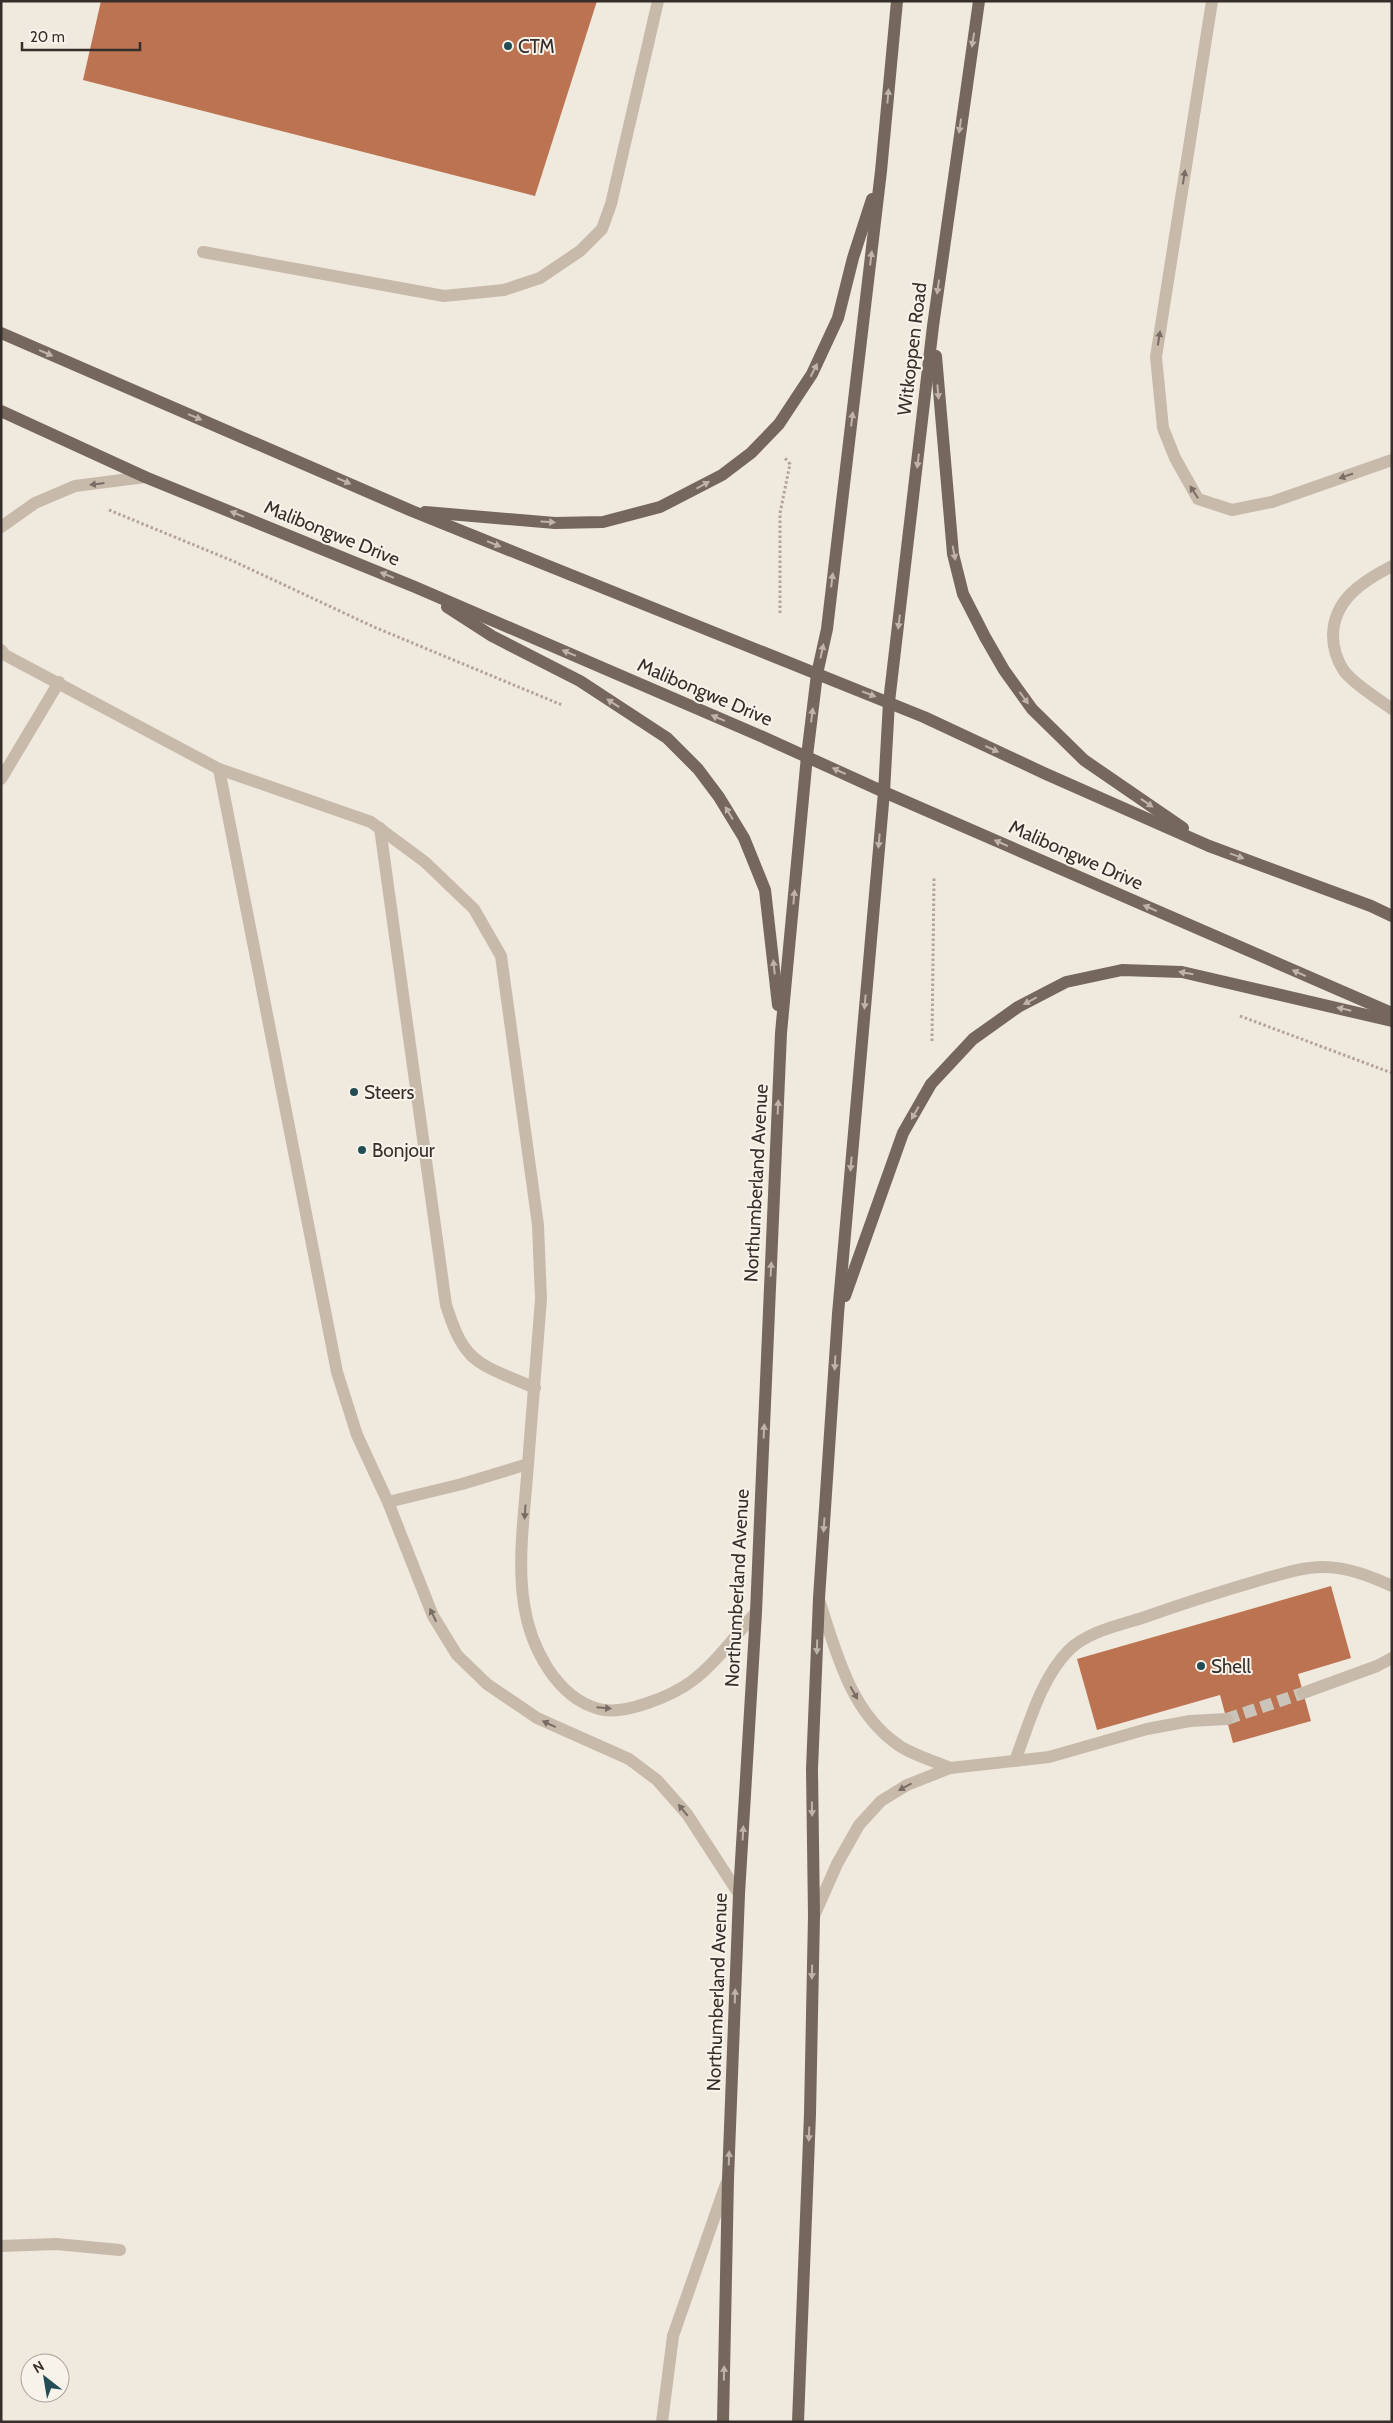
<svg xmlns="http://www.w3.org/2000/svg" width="1393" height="2423" font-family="Cabin,sans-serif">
<rect width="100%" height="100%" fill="#f0e9de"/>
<g fill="#bb7351">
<path d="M101 1H597L535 196 83 80Z"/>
<path d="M1331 1586 1351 1658 1298 1674 1311 1721 1233 1743 1220 1695 1097 1730 1077 1659Z"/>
</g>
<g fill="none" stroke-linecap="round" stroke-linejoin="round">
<path stroke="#cbc4ba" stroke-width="12" stroke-dasharray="12 6" stroke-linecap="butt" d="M1227 1719 1303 1693"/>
<g stroke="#b3a495" stroke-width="3" stroke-dasharray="2.5 2.5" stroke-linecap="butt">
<path d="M109 510 233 561 374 627 562 705"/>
<path d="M780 613V513L790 464 784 457"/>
<path d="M1240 1016 1392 1073"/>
<path d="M932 1041 934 877"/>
</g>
<g stroke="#c8baab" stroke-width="12">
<path d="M1212 1 1156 357 1163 428 1175 458 1198 499 1232 510 1272 502 1392 460"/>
<path d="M203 252 444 296 504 290 540 278 580 251 602 229 611 204 658 1"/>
<path d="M1 527 35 503 75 486 145 477"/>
<path d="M1392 566C1363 581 1334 599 1333 635 1333 649 1336 659 1344 671 1354 684 1378 699 1392 709"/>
<path d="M1 650 5 655 219 769 371 822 425 862 474 909 501 956 538 1225 541 1299 528 1464 462 1484 388 1502"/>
<path d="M219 769 337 1372 357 1435 388 1502 433 1616 457 1655 487 1684 537 1718 629 1759 657 1780 687 1814 739 1894"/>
<path d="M1 779 59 682"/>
<path d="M380 828 446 1305C452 1322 457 1340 470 1354 483 1369 516 1379 535 1388"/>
<path d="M528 1464C525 1508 517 1560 524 1604 530 1645 555 1697 599 1709 623 1716 672 1696 692 1681 716 1663 736 1635 756 1612"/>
<path d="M819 1600C836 1651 850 1711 897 1744 911 1755 933 1760 950 1768"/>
<path d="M1303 1693 1377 1666 1392 1658"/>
<path d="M1015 1761C1029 1724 1041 1678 1069 1650 1088 1631 1121 1625 1145 1617 1182 1604 1219 1592 1257 1581 1278 1575 1301 1567 1323 1567 1347 1567 1370 1576 1392 1586"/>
<path d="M814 1916 837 1864 859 1825 881 1801 907 1785 950 1768 1049 1757 1147 1729 1190 1721 1227 1719"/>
<path d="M1 2246 56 2244 120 2250"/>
<path d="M662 2422 673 2336 726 2184"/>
</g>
<g stroke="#76675c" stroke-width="12">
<path d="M1 333 412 511 924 717 1046 774 1209 846 1371 906 1392 916"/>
<path d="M936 356 953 554 963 594 985 637 1004 670 1032 709 1084 760 1183 828"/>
<path d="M1 411 145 477 415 587 763 737 884 792 1392 1013"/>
<path d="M425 512 555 523 603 522 660 507 722 475 751 453 779 424 812 374 838 318 853 258 872 199"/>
<path d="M447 607 492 636 580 681 667 738 698 769 719 797 744 838 765 890 778 1005"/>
<path d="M845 1296 903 1133 931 1084 973 1039 1018 1007 1066 982 1122 970 1182 972 1392 1021"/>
<path d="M723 2422 728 2179 739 1894 756 1612 781 1033 807 756 817 674 827 629 881 171 897 1"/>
<path d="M798 2422 810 2114 814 1916 812 1769 819 1598 838 1314 884 792 889 702 933 326 979 1"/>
</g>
</g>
<defs><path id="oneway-solid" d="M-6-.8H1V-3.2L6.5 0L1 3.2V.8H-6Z" transform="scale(1.25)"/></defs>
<g fill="#beb4aa">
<use href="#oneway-solid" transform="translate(973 40) rotate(99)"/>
<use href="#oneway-solid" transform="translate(888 96) rotate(-85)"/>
<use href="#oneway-solid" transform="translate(960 126) rotate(98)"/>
<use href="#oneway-solid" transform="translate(871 258) rotate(-83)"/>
<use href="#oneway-solid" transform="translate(938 287) rotate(98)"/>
<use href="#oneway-solid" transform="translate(46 353) rotate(23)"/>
<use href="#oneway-solid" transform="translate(814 370) rotate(-63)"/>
<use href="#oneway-solid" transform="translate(938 392) rotate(85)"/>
<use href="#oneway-solid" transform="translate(195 417) rotate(23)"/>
<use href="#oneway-solid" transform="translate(852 419) rotate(-83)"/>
<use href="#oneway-solid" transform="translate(918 461) rotate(97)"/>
<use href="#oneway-solid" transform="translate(344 481) rotate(23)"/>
<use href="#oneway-solid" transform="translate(703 485) rotate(-29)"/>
<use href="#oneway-solid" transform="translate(237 514) rotate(-158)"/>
<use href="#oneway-solid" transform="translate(548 522) rotate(4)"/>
<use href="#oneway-solid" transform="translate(494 544) rotate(22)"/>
<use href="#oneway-solid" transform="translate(954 553) rotate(79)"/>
<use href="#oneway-solid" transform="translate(387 575) rotate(-158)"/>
<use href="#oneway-solid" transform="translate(832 580) rotate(-83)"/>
<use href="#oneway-solid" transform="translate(899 622) rotate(97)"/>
<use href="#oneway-solid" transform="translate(822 651) rotate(-78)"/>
<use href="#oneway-solid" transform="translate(569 653) rotate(-157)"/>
<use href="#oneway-solid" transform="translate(869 694) rotate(21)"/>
<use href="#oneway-solid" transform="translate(1024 698) rotate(54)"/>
<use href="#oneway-solid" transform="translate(613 703) rotate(-147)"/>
<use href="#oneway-solid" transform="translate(812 715) rotate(-83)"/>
<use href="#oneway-solid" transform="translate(718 718) rotate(-157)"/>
<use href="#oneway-solid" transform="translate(992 749) rotate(25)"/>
<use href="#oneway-solid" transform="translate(839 771) rotate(-155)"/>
<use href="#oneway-solid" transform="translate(1147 803) rotate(34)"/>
<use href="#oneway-solid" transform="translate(729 813) rotate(-121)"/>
<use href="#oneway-solid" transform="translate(879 841) rotate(95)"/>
<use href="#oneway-solid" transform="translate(1001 843) rotate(-156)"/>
<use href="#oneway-solid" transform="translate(1237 856) rotate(20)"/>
<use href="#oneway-solid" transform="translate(794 897) rotate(-85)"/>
<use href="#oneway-solid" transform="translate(1150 908) rotate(-156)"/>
<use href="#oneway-solid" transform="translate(774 967) rotate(-96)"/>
<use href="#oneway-solid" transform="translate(1186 973) rotate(-170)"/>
<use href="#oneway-solid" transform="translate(1299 973) rotate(-156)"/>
<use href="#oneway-solid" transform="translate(1030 1001) rotate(152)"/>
<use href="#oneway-solid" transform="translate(865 1002) rotate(95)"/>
<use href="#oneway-solid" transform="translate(1344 1009) rotate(-167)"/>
<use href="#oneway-solid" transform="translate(778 1107) rotate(-87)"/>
<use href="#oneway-solid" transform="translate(915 1113) rotate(120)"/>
<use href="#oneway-solid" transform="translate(851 1164) rotate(95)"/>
<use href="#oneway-solid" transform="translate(771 1269) rotate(-87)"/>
<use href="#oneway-solid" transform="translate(835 1363) rotate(93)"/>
<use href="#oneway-solid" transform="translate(764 1431) rotate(-87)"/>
<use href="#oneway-solid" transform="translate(824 1525) rotate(94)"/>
<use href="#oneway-solid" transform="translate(817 1647) rotate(92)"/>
<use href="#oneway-solid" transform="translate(812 1809) rotate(89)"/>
<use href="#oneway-solid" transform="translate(743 1833) rotate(-87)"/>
<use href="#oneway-solid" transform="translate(812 1972) rotate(91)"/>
<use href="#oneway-solid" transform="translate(735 1996) rotate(-88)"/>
<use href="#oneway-solid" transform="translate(809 2134) rotate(92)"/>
<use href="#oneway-solid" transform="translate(729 2158) rotate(-88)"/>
<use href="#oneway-solid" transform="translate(724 2373) rotate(-89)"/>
</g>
<g fill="#786d64">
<use href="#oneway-solid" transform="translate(1184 177) rotate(-81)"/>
<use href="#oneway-solid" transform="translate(1159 338) rotate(-81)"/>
<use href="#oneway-solid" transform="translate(1346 476) rotate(161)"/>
<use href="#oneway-solid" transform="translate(97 484) rotate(173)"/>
<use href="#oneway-solid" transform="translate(1194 492) rotate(-123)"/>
<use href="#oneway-solid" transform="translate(525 1512) rotate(94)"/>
<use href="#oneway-solid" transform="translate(433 1615) rotate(-116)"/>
<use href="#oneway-solid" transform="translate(854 1693) rotate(61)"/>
<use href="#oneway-solid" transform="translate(604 1708) rotate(5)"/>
<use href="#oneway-solid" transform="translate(549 1724) rotate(-155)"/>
<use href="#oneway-solid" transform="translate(905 1787) rotate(151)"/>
<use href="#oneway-solid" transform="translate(683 1810) rotate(-129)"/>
</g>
<g fill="#234d54" stroke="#f8f3ea" stroke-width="2">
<circle cx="508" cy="46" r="5"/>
<circle cx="354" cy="1092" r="5"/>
<circle cx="362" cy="1150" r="5"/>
<circle cx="1201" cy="1666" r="5"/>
</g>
<g text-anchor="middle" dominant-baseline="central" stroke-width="4" stroke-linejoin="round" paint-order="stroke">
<g font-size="19" fill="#362e2a" stroke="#f8f3ea" text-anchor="start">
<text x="518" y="46">CTM</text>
<text x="364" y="1092">Steers</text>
<text x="372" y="1150">Bonjour</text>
<text x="1211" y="1666">Shell</text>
</g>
<g font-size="19" fill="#362e2a" stroke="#f8f3ea">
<text transform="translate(912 349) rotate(-83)">Witkoppen Road</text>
<text transform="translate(332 533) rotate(22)">Malibongwe Drive</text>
<text transform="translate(705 692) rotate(23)">Malibongwe Drive</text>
<text transform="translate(1076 855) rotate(24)">Malibongwe Drive</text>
<text transform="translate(756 1183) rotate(-87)">Northumberland Avenue</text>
<text transform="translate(737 1588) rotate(-87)">Northumberland Avenue</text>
<text transform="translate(717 1992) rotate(-88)">Northumberland Avenue</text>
</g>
</g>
<rect width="1393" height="2423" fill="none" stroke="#362e2a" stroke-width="5"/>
<g transform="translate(45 2378) rotate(329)"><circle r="24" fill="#f8f3ea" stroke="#aaa49d"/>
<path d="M0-4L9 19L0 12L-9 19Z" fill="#234d54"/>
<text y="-8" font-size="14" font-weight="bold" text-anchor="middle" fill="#362e2a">N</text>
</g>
<path d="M22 42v8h118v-8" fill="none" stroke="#362e2a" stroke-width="2.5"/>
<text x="30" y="42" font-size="15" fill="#362e2a" stroke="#f8f3ea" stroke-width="4" paint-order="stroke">20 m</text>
</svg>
